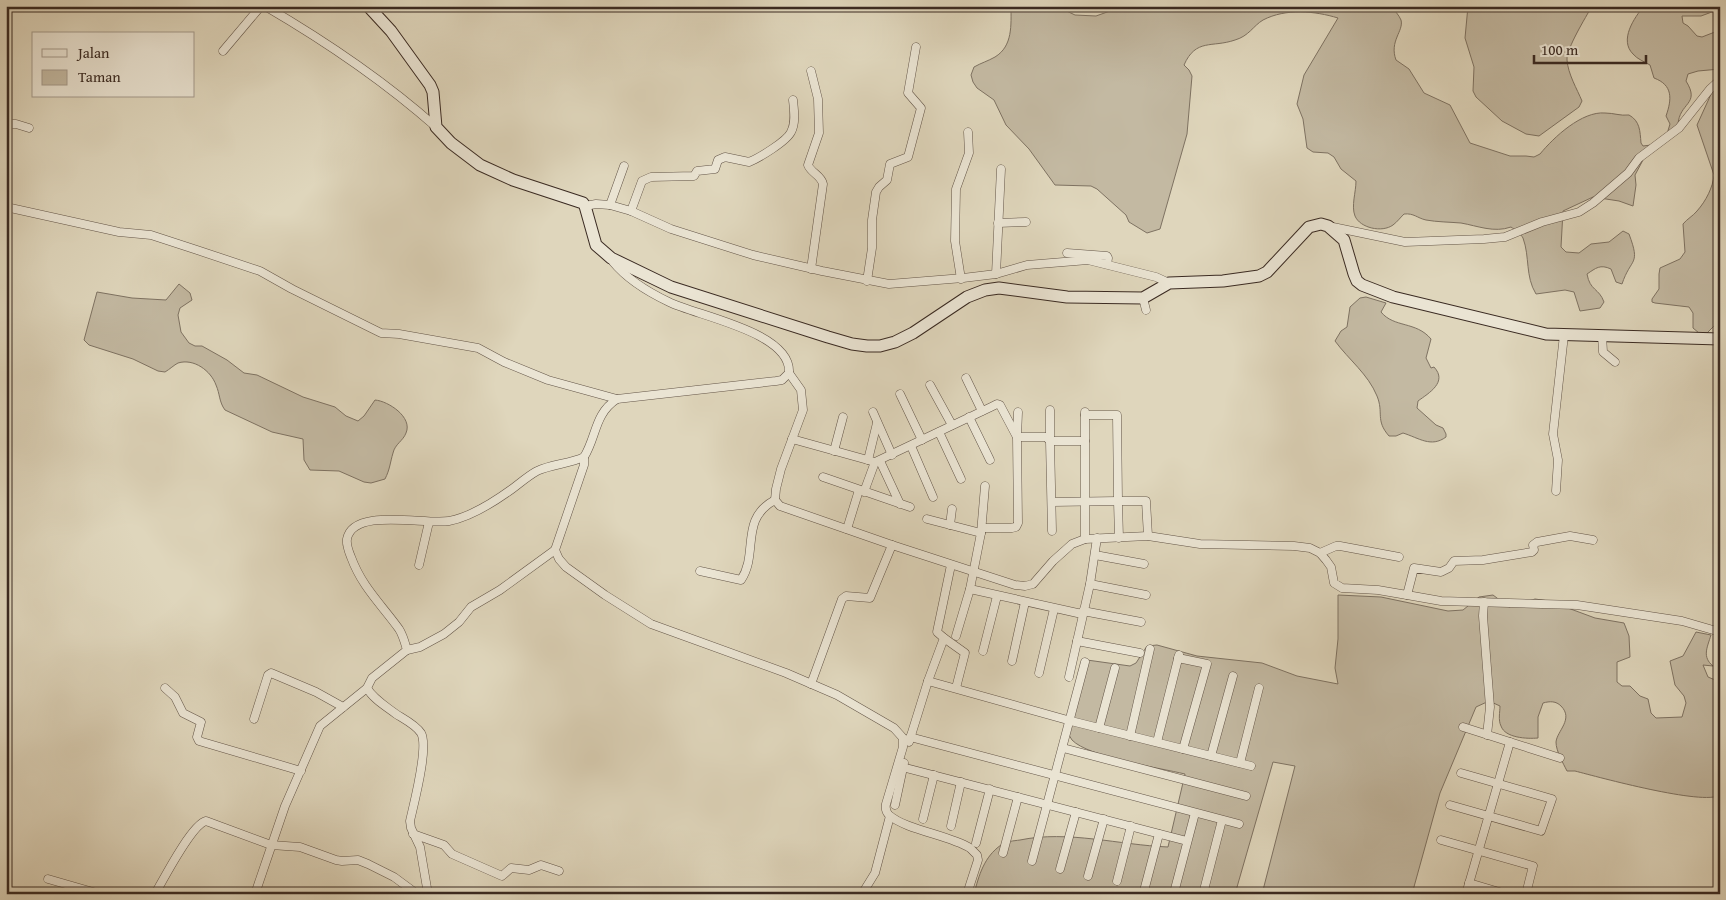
<svg xmlns="http://www.w3.org/2000/svg" width="1726" height="900" font-family="'Gentium Book Plus',serif">
<rect width="100%" height="100%" fill="#dfd6bc"/>
<filter id="stains"><feTurbulence type="fractalNoise" baseFrequency=".004" numOctaves="4"/><feColorMatrix values="0 0 0 0 .2 0 0 0 0 .09 0 0 0 0 .02 0 0 0 .5 -.17"/></filter>
<radialGradient id="worn" r=".72"><stop offset=".6" stop-color="#630" stop-opacity="0"/><stop offset="1" stop-color="#630" stop-opacity=".3"/></radialGradient>
<g fill="#c3b9a2" stroke="#7e7262">
<path d="M1011 6H1056L1075 15 1096 16 1110 11 1114 6H1391C1394 10 1399 15 1401 20 1404 31 1389 41 1396 60L1409 69 1424 93 1450 105 1470 143 1510 156H1526L1534 157 1540 154C1554 137 1582 111 1605 113 1614 113 1620 116 1629 115 1640 121 1640 131 1641 143L1643 146 1651 145 1635 175 1636 185 1633 206 1619 201 1593 197 1563 211 1561 247 1566 252 1579 253 1591 244 1609 242 1623 231 1629 234C1641 266 1631 257 1622 284L1616 282 1611 269C1600 264 1596 268 1587 274 1590 291 1599 288 1604 302L1600 308 1580 311 1574 292 1565 290 1536 294C1525 276 1530 257 1523 238 1521 234 1515 230 1511 227 1494 233 1478 226 1461 223 1449 222 1437 222 1426 220 1417 218 1414 213 1404 214 1400 218 1397 222 1393 225 1382 233 1360 228 1355 216 1351 206 1356 192 1356 181L1341 169 1334 157 1328 153 1313 152 1307 148 1303 119 1297 104 1304 75 1338 18C1315 11 1286 8 1263 20 1253 26 1249 36 1235 40 1212 48 1196 38 1184 65L1189 70 1192 76 1187 134 1160 229 1147 233 1129 222 1126 215 1097 189 1091 186 1055 185 1029 149 1006 125 994 100 977 88 973 82 971 75 974 67C981 63 988 61 995 57 1013 46 1011 25 1011 6Z"/>
<path d="M1468 6H1592C1586 17 1566 49 1567 60 1568 74 1577 89 1582 101L1579 107 1539 136 1526 134 1502 121 1476 97 1473 91 1474 67 1465 38Z"/>
<path d="M1644 6H1720V9L1701 16H1682L1683 23 1688 26 1697 36 1702 37 1720 30V69L1698 71 1688 74 1686 81C1701 105 1679 102 1678 125L1667 134 1670 124 1666 116C1672 99 1673 85 1654 78L1650 65C1645 62 1637 59 1633 54 1619 40 1634 18 1644 6Z"/>
<path d="M1720 85V303L1716 310V324L1707 333H1699L1693 328V313L1689 307 1655 303 1652 302V299L1659 289V274L1660 268 1680 259 1685 252 1683 224C1687 219 1693 216 1697 211 1706 201 1713 187 1714 175L1697 125 1712 92Z"/>
<path d="M179 284 190 293 192 300 180 308 178 315 181 332 189 343 195 346H202L227 360 244 373 257 375 303 397 335 407 346 416 358 421 364 416 375 400C388 401 413 417 406 433 403 441 395 444 393 453 390 463 390 469 385 479L371 483 364 482 339 471 310 470 304 460 303 439 272 432 225 410C219 402 220 394 216 385 211 371 194 358 178 363 174 365 170 369 165 372L158 371 133 359 89 345 84 340 97 292 132 298 166 300Z"/>
<path d="M1366 297 1386 303 1381 312C1394 328 1416 321 1431 339L1426 358 1431 368 1434 367C1448 382 1429 393 1418 401L1417 408 1436 425 1443 428 1446 434V437C1431 448 1419 438 1403 433L1396 436H1389C1375 420 1384 413 1377 396 1368 374 1349 360 1335 341L1341 331 1347 327 1350 307 1360 298Z"/>
<path d="M1338 595 1381 597 1448 611 1463 610 1479 597 1493 595 1509 607 1535 599 1549 601 1595 618 1624 623 1629 636 1630 657 1617 662V682L1622 686H1630L1640 696 1648 699 1651 713 1656 718 1682 717 1686 703 1684 696 1675 685 1670 661 1683 656 1696 632 1711 635C1707 648 1702 657 1713 666L1703 665 1708 677 1720 682V795C1704 806 1598 777 1575 771H1567C1563 763 1556 751 1556 742 1557 731 1574 719 1561 706 1556 701 1550 701 1543 703L1538 717V738C1527 739 1505 738 1501 726 1498 720 1500 712 1500 706L1489 701 1476 707 1440 793 1412 894H1262L1295 766 1273 762 1235 894H974C979 875 984 857 1001 845 1007 841 1013 841 1020 840 1068 830 1119 845 1168 847L1185 774C1160 768 1088 757 1072 740 1069 736 1067 729 1065 725L1087 660 1130 666 1136 663 1147 646 1157 645 1197 656 1262 663 1297 676 1338 684 1335 668 1338 639Z"/>
</g>
<g fill="none" stroke-linecap="round" stroke-linejoin="round">
<defs>
<g id="street">
<path d="M265 6C325 41 383 80 436 127"/>
<path d="M223 51 261 6"/>
<path d="M811 71 818 99 819 133 808 165C811 173 821 175 823 184L811 269"/>
<path d="M6 124H16L29 128"/>
<path d="M610 205 624 166"/>
<path d="M585 206 596 204 610 205 631 211 671 229 753 255 822 271 889 284 963 278 996 274 1027 265 1088 260 1156 277 1169 283"/>
<path d="M6 207 119 232 151 235 197 250 260 271 292 289 381 333 399 334 478 348 504 362 548 380 617 399"/>
<path d="M631 211 642 181 651 177 694 176 697 171 715 169 718 160 725 157 749 162C759 158 787 141 791 132 796 123 794 110 793 100"/>
<path d="M998 223 1026 222"/>
<path d="M1328 226 1405 242 1484 239 1505 237 1542 222 1579 212 1593 203 1628 173 1639 158 1679 128 1710 89 1720 80"/>
<path d="M1067 253 1107 256 1108 258 1107 264"/>
<path d="M996 274 1001 169"/>
<path d="M961 279 955 241 956 189 969 153 968 132"/>
<path d="M867 281 872 248V220L876 192 879 187 887 180 890 164 908 157 921 108 908 93 916 47"/>
<path d="M1143 298 1146 310"/>
<path d="M1602 335 1603 352 1615 362"/>
<path d="M789 373 801 390 803 410 781 469 776 489 775 500 780 506 892 545 1015 585 1025 586 1033 584 1053 561 1072 544 1085 539 1148 536 1200 544 1294 546 1310 548 1320 553 1326 560 1331 567 1334 583 1342 588 1378 590 1407 595 1414 568 1441 572 1449 568 1454 561 1483 560 1532 552 1534 550 1533 545 1537 542 1570 536 1593 540"/>
<path d="M966 378 982 411"/>
<path d="M930 385 952 425"/>
<path d="M900 394 922 440"/>
<path d="M1050 410V441H1085"/>
<path d="M873 412 892 455"/>
<path d="M1018 412 1017 437H1046L1050 441 1052 531"/>
<path d="M1085 412V539"/>
<path d="M1085 415H1117L1118 501H1146L1148 536"/>
<path d="M969 417 990 460"/>
<path d="M939 432 961 479"/>
<path d="M792 439 875 462 991 407 997 404 1000 405 1017 437 1018 523 1016 527 1012 528H982"/>
<path d="M911 446 933 497"/>
<path d="M834 451 843 417"/>
<path d="M584 457V465L555 550 559 559 566 567 605 595 651 624 786 673 837 695 894 728 903 738V747L886 804C885 809 886 812 889 815 906 830 949 835 970 848L977 855 978 860 967 894"/>
<path d="M868 460 877 423"/>
<path d="M880 461 900 504"/>
<path d="M823 477 910 507"/>
<path d="M985 486 981 533 970 589 1082 614"/>
<path d="M1556 491 1558 460 1553 434 1564 335"/>
<path d="M864 492 875 462"/>
<path d="M1052 502 1118 501 1119 538"/>
<path d="M927 519 981 533"/>
<path d="M950 525 952 509"/>
<path d="M847 529 859 490"/>
<path d="M1320 553 1336 546H1340L1399 557"/>
<path d="M1095 555 1144 564"/>
<path d="M419 565 429 522"/>
<path d="M700 571 741 580C759 553 739 519 775 500"/>
<path d="M1090 584 1146 595"/>
<path d="M1407 595 1441 601 1577 605 1682 621 1720 632"/>
<path d="M1484 602 1483 616 1490 707 1487 735"/>
<path d="M1083 611 1141 622"/>
<path d="M956 636 970 589"/>
<path d="M944 638 965 653 956 688"/>
<path d="M1077 641 1140 653"/>
<path d="M407 650 420 647 444 634 459 622 471 607 500 590 555 550"/>
<path d="M983 651 997 596"/>
<path d="M1178 658 1207 664 1183 749"/>
<path d="M1012 661 1025 602"/>
<path d="M1039 673 1054 609"/>
<path d="M1069 677 1090 584 1097 538"/>
<path d="M928 681 1071 721 1251 766"/>
<path d="M811 684 842 599 846 596 870 598 892 545"/>
<path d="M165 688 175 697 183 713 201 722 197 737 199 741 301 771"/>
<path d="M254 719 268 675 271 673 316 692 343 707"/>
<path d="M1463 727 1560 758"/>
<path d="M1099 728 1115 668"/>
<path d="M1130 736 1150 649"/>
<path d="M910 737 1239 824"/>
<path d="M909 742 928 681 944 638 937 632 951 565"/>
<path d="M1157 742 1179 655"/>
<path d="M1063 748 1246 796"/>
<path d="M1211 756 1233 676"/>
<path d="M1240 763 1259 688"/>
<path d="M898 766 1187 841"/>
<path d="M895 805 904 763"/>
<path d="M1450 805 1541 831 1552 799 1461 773"/>
<path d="M923 819 934 775"/>
<path d="M951 826 961 782"/>
<path d="M413 834 444 845 452 854 502 876 511 868 529 870 541 865 559 871"/>
<path d="M1441 840 1533 866 1526 894"/>
<path d="M976 843 990 789"/>
<path d="M1003 853 1018 797"/>
<path d="M1032 861 1085 662"/>
<path d="M1060 869 1076 812"/>
<path d="M1088 876 1104 819"/>
<path d="M48 879 100 894"/>
<path d="M1117 881 1131 826"/>
<path d="M1469 883 1506 894"/>
<path d="M1175 889 1195 813"/>
<path d="M1144 891 1159 834"/>
<path d="M155 894C163 880 192 824 206 821L271 845 300 847 336 860 342 861 358 860 368 864 394 877 417 894"/>
<path d="M255 894 285 806 320 726 367 688"/>
<path d="M428 894 420 847 411 828 410 821C414 803 429 747 421 733 416 725 404 719 396 714 387 707 373 699 367 688L372 678 407 650C405 643 403 635 399 629 381 604 362 587 351 557 349 552 346 545 347 539 353 507 425 525 449 521 471 517 494 502 512 489 520 483 528 476 537 471 552 464 569 464 584 457 597 436 594 414 617 399L776 381 782 380 789 373C792 332 697 316 669 302 650 293 627 279 613 262"/>
<path d="M862 894 875 873 890 816"/>
<path d="M1203 894 1222 820"/>
<path d="M1466 894 1510 742"/>
</g>
<path id="secondary" d="M368 6 391 31 430 85 433 92 436 127 451 143 480 165 513 180 583 203 585 206 596 245 611 258 671 287 828 337 852 344 867 346H880L895 342 913 333 967 297 985 290 999 288 1067 297 1143 298 1169 283 1223 281 1259 276 1267 272 1309 227 1321 224 1328 226 1344 240 1354 274 1357 281 1362 285 1393 297 1546 334 1720 339"/>
</defs>
<use href="#street" stroke="#635548" stroke-width="9"/>
<use href="#secondary" stroke="#3a2a22" stroke-width="13"/>
<use href="#street" stroke="#eae4d3" stroke-width="8"/>
<use href="#secondary" stroke="#eae4d3" stroke-width="11"/>
</g>
<rect width="1726" height="900" fill="none" stroke="#dfd6bc" stroke-width="25"/>
<rect x="8" y="8" width="1711" height="885" fill="none" stroke="#3a2a22" stroke-width="2.5"/>
<rect x="12" y="12" width="1701" height="875" fill="none" stroke="#3a2a22"/>
<rect x="32" y="32" width="162" height="65" fill="#eae4d3" stroke="#a49a8c"/>
<rect x="42" y="49" width="25" height="8" fill="#eae4d3" stroke="#a49a8c"/>
<text x="78" y="58" font-size="15" fill="#3a2a22">Jalan</text>
<rect x="42" y="70" width="25" height="15" fill="#c3b9a2" stroke="#a49a8c"/>
<text x="78" y="82" font-size="15" fill="#3a2a22">Taman</text>
<path d="M1534 55v8h112v-8" fill="none" stroke="#3a2a22" stroke-width="2.5"/>
<text x="1541" y="55" font-size="15" fill="#3a2a22" stroke="#eae4d3" stroke-width="4" paint-order="stroke">100 m</text>
<rect width="100%" height="100%" filter="url(#stains)"/>
<rect width="100%" height="100%" fill="url(#worn)"/>
</svg>
